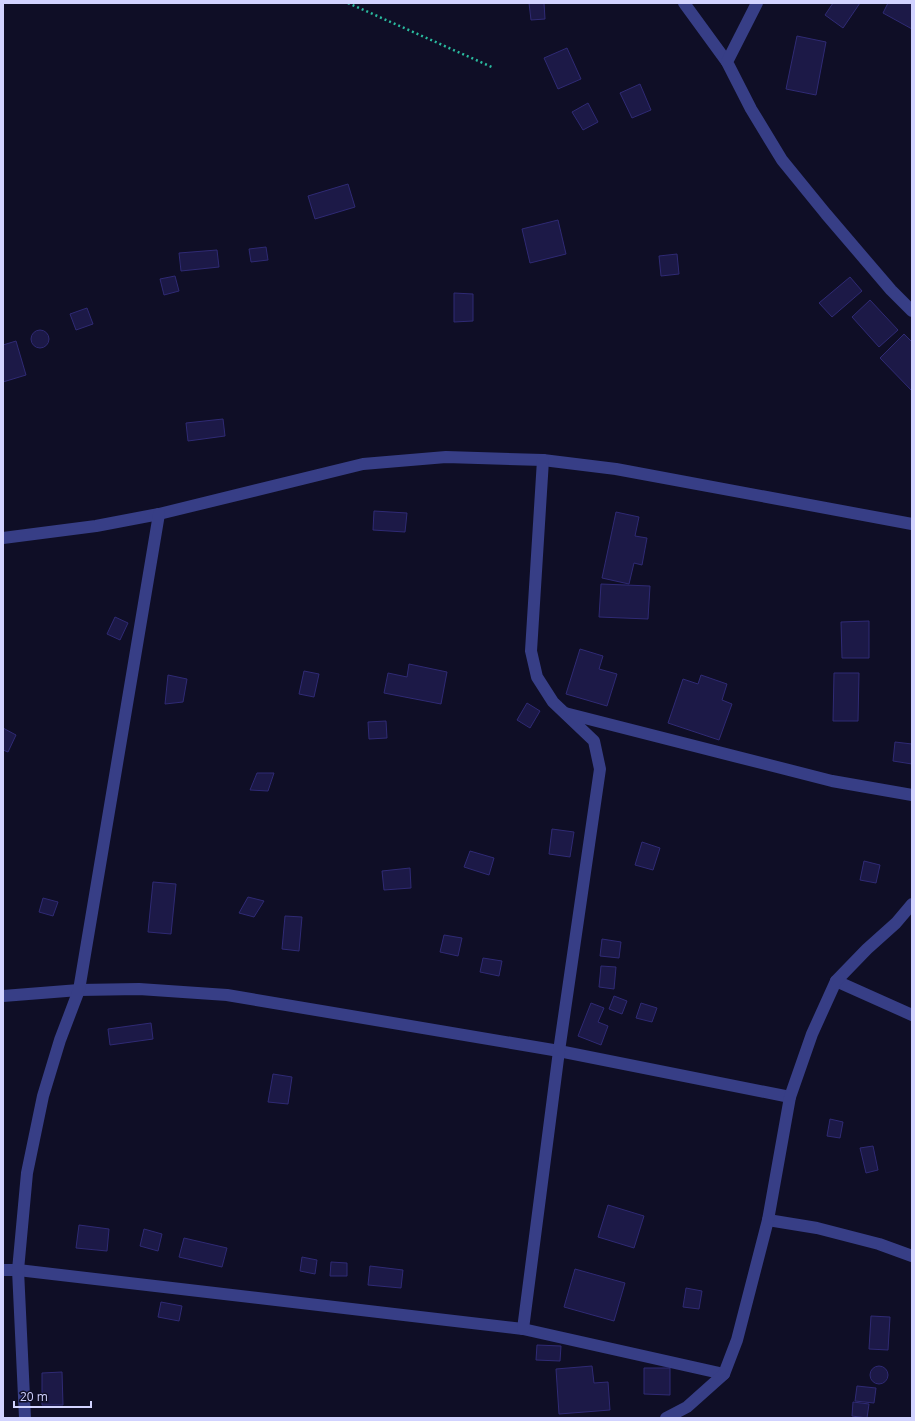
<svg xmlns="http://www.w3.org/2000/svg" width="915" height="1421" font-family="'Open Sans',sans-serif">
<rect width="100%" height="100%" fill="#0f0e26"/>
<g fill="#1c1947" stroke="#2f2a74">
<path d="M529 3H544L545 19 531 20Z"/>
<path d="M833 3H860L843 28 825 15Z"/>
<path d="M888 3H912V29L883 13Z"/>
<path d="M797 36 826 42 816 95 786 89Z"/>
<path d="M567 48 581 79 558 89 544 58Z"/>
<path d="M640 84 651 110 632 118 620 93Z"/>
<path d="M588 103 598 122 583 130 572 112Z"/>
<path d="M348 184 355 207 315 219 308 196Z"/>
<path d="M558 220 566 254 530 263 522 229Z"/>
<path d="M266 247 268 260 251 262 249 249Z"/>
<path d="M217 250 219 267 181 271 179 253Z"/>
<path d="M677 254 679 274 661 276 659 256Z"/>
<path d="M175 276 179 291 164 295 160 279Z"/>
<path d="M850 277 862 291 832 317 819 303Z"/>
<path d="M454 293 473 294V321L454 322Z"/>
<path d="M870 300 898 330 879 347 852 317Z"/>
<path d="M87 308 93 324 76 330 70 314Z"/>
<circle cx="40" cy="339" r="9"/>
<path d="M904 334 912 342V391L880 358Z"/>
<path d="M16 341 26 375 3 382V345Z"/>
<path d="M223 419 225 436 188 441 186 423Z"/>
<path d="M374 511 407 513 405 532 373 530Z"/>
<path d="M616 512 639 517 635 536 647 538 642 565 634 563 629 584 602 578Z"/>
<path d="M601 584 650 586 648 619 599 617Z"/>
<path d="M115 617 128 623 120 640 107 634Z"/>
<path d="M869 621V658H842L841 622Z"/>
<path d="M580 649 603 656 599 669 617 674 607 706 566 694Z"/>
<path d="M409 664 447 672 441 704 384 693 388 673 407 677Z"/>
<path d="M304 671 319 674 314 697 299 694Z"/>
<path d="M834 673H859L858 721H833Z"/>
<path d="M168 675 187 679 183 702 165 704Z"/>
<path d="M701 675 727 684 722 700 732 704 719 740 668 723 683 679 698 684Z"/>
<path d="M527 703 540 711 530 728 517 720Z"/>
<path d="M386 721 387 738 369 739 368 722Z"/>
<path d="M3 728 16 735 8 752 3 750Z"/>
<path d="M895 742 912 744V764L893 761Z"/>
<path d="M257 773H274L268 791 250 790Z"/>
<path d="M552 829 574 832 570 857 549 854Z"/>
<path d="M642 842 660 848 653 870 635 865Z"/>
<path d="M470 851 494 858 489 875 464 867Z"/>
<path d="M864 861 880 865 876 883 860 880Z"/>
<path d="M410 868 411 888 384 890 382 871Z"/>
<path d="M153 882 176 884 171 934 148 932Z"/>
<path d="M248 897 264 901 254 917 239 913Z"/>
<path d="M43 898 58 902 53 916 39 912Z"/>
<path d="M285 916 302 917 299 951 282 949Z"/>
<path d="M444 935 462 938 458 956 440 952Z"/>
<path d="M602 939 621 942 619 958 600 956Z"/>
<path d="M483 958 502 961 499 976 480 972Z"/>
<path d="M601 966 616 967 614 989 599 987Z"/>
<path d="M614 996 627 1001 622 1014 609 1009Z"/>
<path d="M591 1003 604 1008 598 1022 608 1026 601 1045 578 1036Z"/>
<path d="M641 1003 657 1008 652 1022 636 1018Z"/>
<path d="M151 1023 153 1039 110 1045 108 1029Z"/>
<path d="M273 1074 292 1077 288 1104 268 1102Z"/>
<path d="M830 1119 843 1122 840 1138 827 1136Z"/>
<path d="M873 1146 878 1170 866 1173 860 1148Z"/>
<path d="M608 1205 644 1216 634 1248 598 1237Z"/>
<path d="M79 1225 109 1229 107 1251 76 1248Z"/>
<path d="M144 1229 162 1234 158 1251 140 1246Z"/>
<path d="M184 1238 227 1248 222 1267 179 1257Z"/>
<path d="M302 1257 317 1260 315 1274 300 1271Z"/>
<path d="M331 1262 347 1263V1276H330Z"/>
<path d="M370 1266 403 1270 401 1288 368 1285Z"/>
<path d="M575 1269 625 1283 614 1321 564 1307Z"/>
<path d="M686 1288 702 1291 699 1309 683 1307Z"/>
<path d="M161 1302 182 1306 179 1321 158 1317Z"/>
<path d="M871 1316 890 1317 888 1350 869 1349Z"/>
<path d="M537 1345 561 1346 560 1361 536 1360Z"/>
<path d="M592 1366 594 1383 608 1382 610 1410 559 1414 556 1369Z"/>
<circle cx="879" cy="1375" r="9"/>
<path d="M644 1368H670V1395L644 1394Z"/>
<path d="M62 1372 63 1405H42V1373Z"/>
<path d="M857 1386 876 1388 874 1403 855 1401Z"/>
<path d="M853 1402 869 1404 867 1418 852 1416Z"/>
</g>
<g fill="none" stroke-linecap="round" stroke-linejoin="round">
<path stroke="#2abb9f" stroke-width="2.5" stroke-dasharray="2 3" stroke-linecap="butt" d="M348 3 494 68"/>
<g stroke="#373e86" stroke-width="12">
<path d="M684 3 727 62"/>
<path d="M757 3 727 62 751 109 782 160 826 214 891 290 912 311"/>
<path d="M3 538 96 526 159 514 363 464 446 457 543 460 616 469 912 524"/>
<path d="M565 713 832 781 912 795"/>
<path d="M836 981 912 1015"/>
<path d="M3 996 79 990 139 989 227 995 559 1051 790 1097"/>
<path d="M768 1220 817 1228 879 1244 912 1256"/>
<path d="M3 1270H18L523 1329 724 1374"/>
<path d="M523 1329 559 1051 600 769 594 741 553 702 537 677 531 651 543 460"/>
<path d="M25 1418 18 1270 27 1173 43 1096 60 1040 79 990 159 514"/>
<path d="M666 1418 687 1407 724 1374 737 1340 768 1220 790 1097 812 1034 836 981 867 949 896 923 912 904"/>
</g>
</g>
<rect width="915" height="1421" fill="none" stroke="#d2d3ff" stroke-width="8"/>
<path d="M14 1401v6h77v-6" fill="none" stroke="#d2d3ff" stroke-width="2"/>
<text x="20" y="1401" font-size="12" fill="#d2d3ff" stroke="#0f0e26" stroke-width="3" paint-order="stroke">20 m</text>
</svg>
